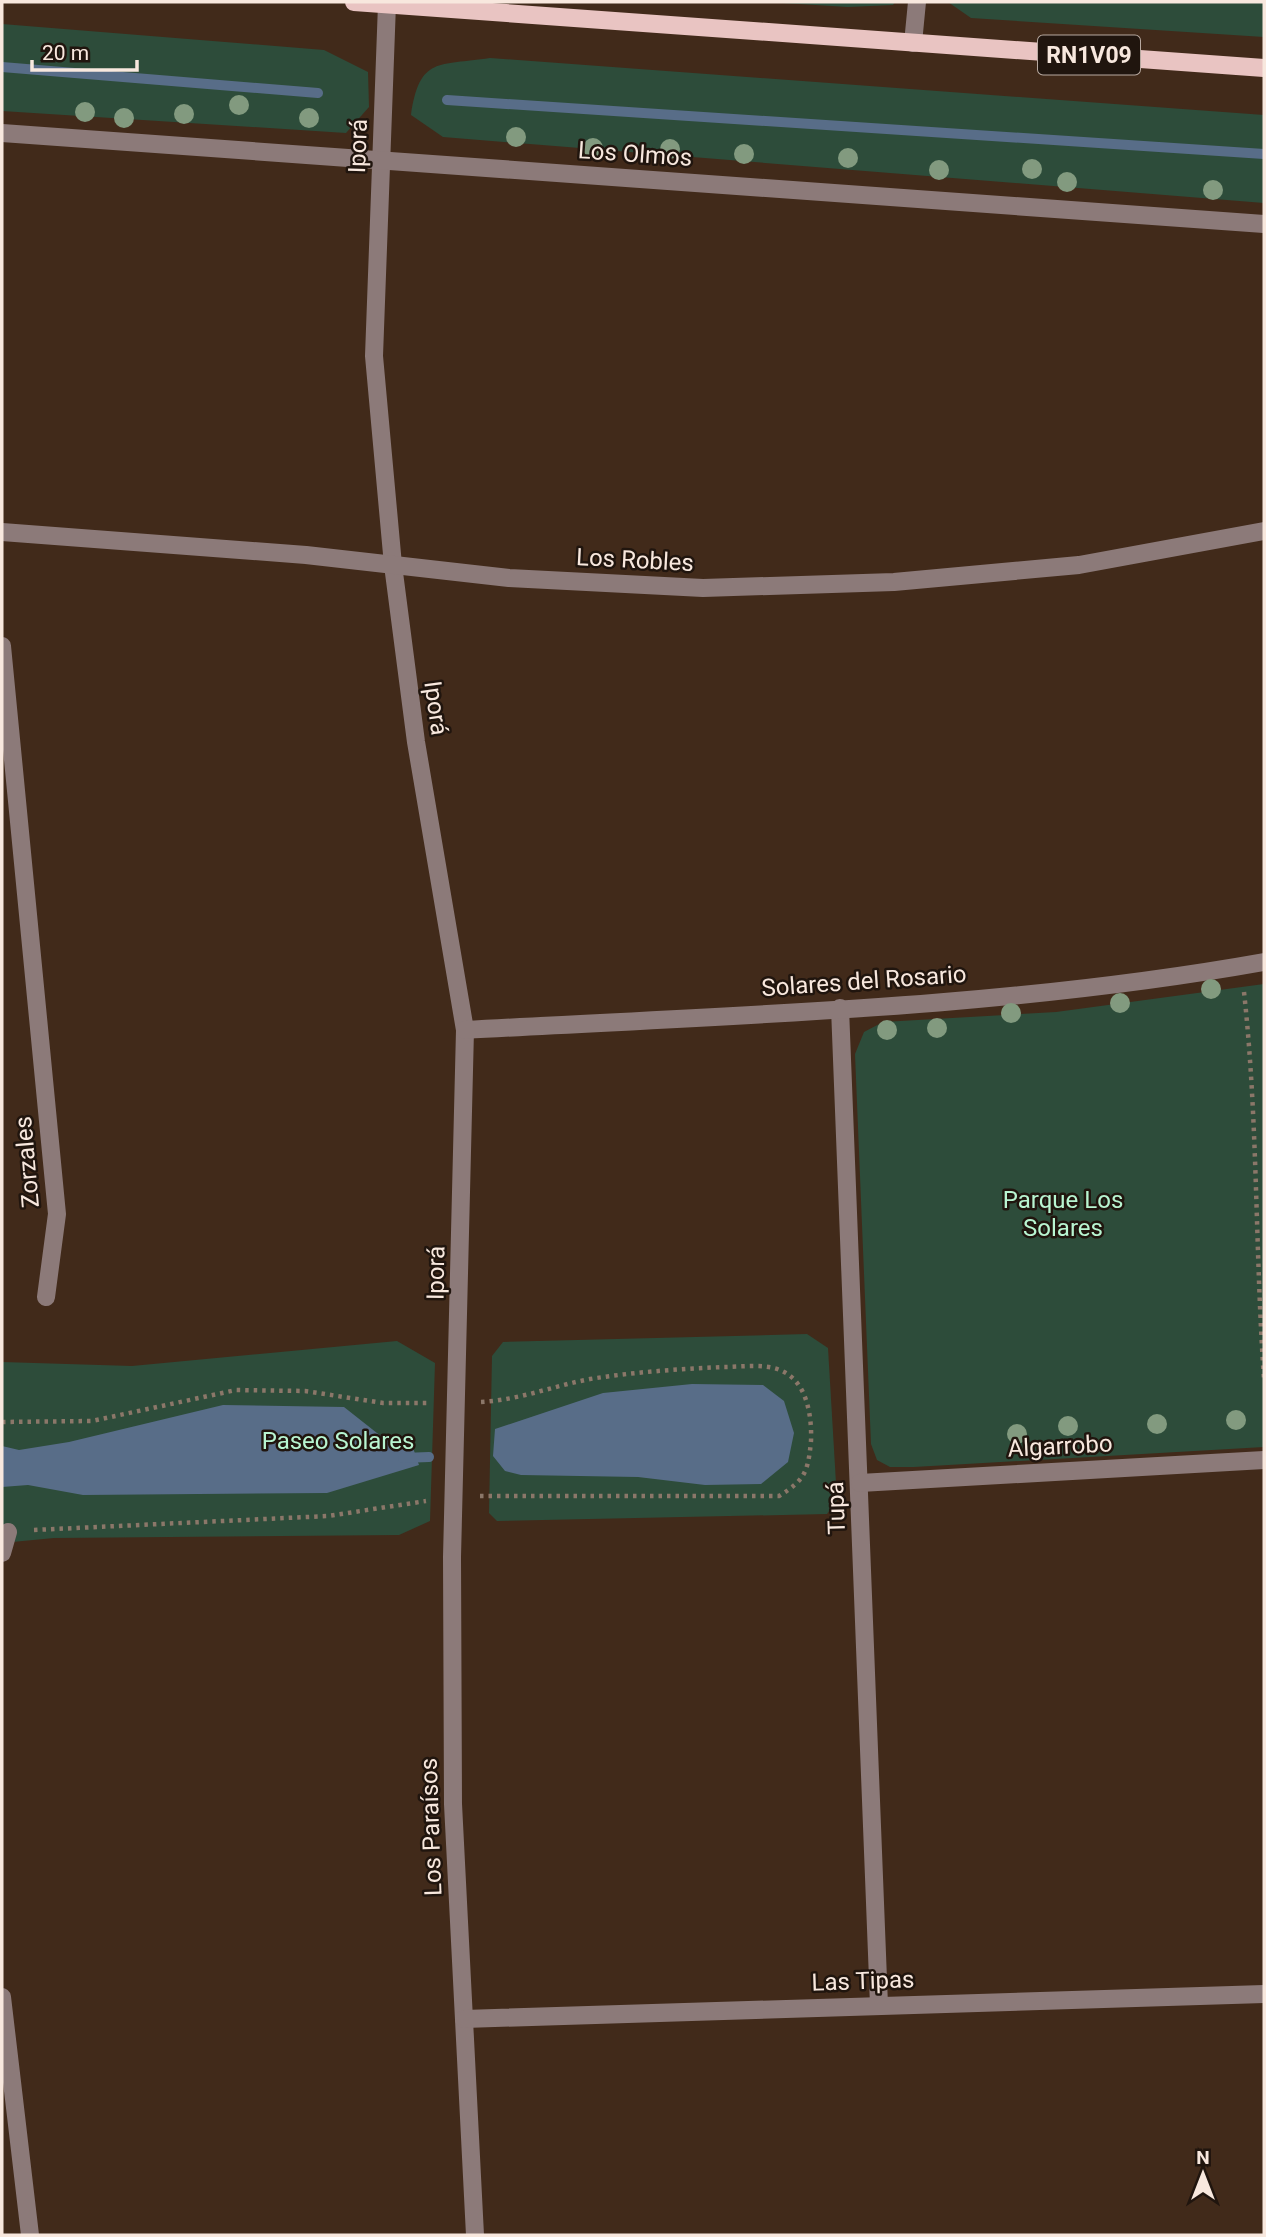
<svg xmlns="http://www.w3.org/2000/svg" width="1266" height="2237" font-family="Roboto,sans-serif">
<rect width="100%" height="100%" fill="#412a1a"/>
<g fill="#2d4c3a">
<path d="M766 2H895L893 5 848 7Z"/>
<path d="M948 2H1264V37L971 18Z"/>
<path d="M2 24 324 50 368 72 369 107 346 133 2 111Z"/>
<path d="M490 58 1264 115V203L443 137 411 115C420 56 438 66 490 58Z"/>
<path d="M1264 984V1447L914 1467H890L877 1460 871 1444 855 1054 864 1032 883 1022 1056 1012Z"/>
<path d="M807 1334 828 1348 837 1500 827 1514 497 1521 489 1513 492 1356 503 1342Z"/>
<path d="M397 1341 435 1363 430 1521 399 1535 54 1538 2 1543V1362L132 1366Z"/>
</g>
<g fill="#586d88">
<path d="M692 1384 763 1385 784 1401 794 1433 788 1462 761 1484 705 1485 638 1477 521 1475 505 1471 493 1456 495 1429 603 1393Z"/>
<path d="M223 1405 344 1407 382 1437 412 1445 419 1465 327 1493 83 1495 28 1485 2 1487V1446L19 1450 69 1442Z"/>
</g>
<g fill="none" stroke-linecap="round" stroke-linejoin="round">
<g stroke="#586d88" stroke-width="10">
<path d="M2 67 318 93"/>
<path d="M447 100 1264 154"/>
<path d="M403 1458 429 1457"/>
</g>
<g stroke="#8b7769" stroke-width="4.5" stroke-dasharray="3.5 5" stroke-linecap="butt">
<path d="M1244 992C1258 1120 1255 1250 1264 1379"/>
<path d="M2 1422 92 1421 236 1390 305 1391 383 1403H430"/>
<path d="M480 1496H779C805 1480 808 1472 811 1441 812 1416 807 1382 782 1371 766 1363 741 1367 724 1367 679 1369 634 1372 590 1379 553 1386 519 1400 481 1402"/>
<path d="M34 1530 328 1516 426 1501"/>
</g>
<g stroke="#8c7a79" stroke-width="18">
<path d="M387 4 374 356 393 565 416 742 465 1030 452 1557 453 1804 475 2235"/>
<path d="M913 43 917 2"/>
<path d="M2 133 1264 224"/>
<path d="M2 532 306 555 509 578 703 588 894 582 1079 565 1264 531"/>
<path d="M2 646 57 1214 46 1297"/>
<path d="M840 1008 879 2005"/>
<path d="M465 1030C731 1015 1001 1009 1264 962"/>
<path d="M860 1483 1264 1460"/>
<path d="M2 1553 8 1532"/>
<path d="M2 1997 30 2235"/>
<path d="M464 2019 1264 1994"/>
</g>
<path stroke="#e9c4c2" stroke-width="18" d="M354 2 1264 68"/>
</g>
<g fill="#829a7f">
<circle cx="239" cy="105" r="10"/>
<circle cx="85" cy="112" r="10"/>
<circle cx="184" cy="114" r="10"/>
<circle cx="124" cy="118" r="10"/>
<circle cx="309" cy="118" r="10"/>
<circle cx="516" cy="137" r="10"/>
<circle cx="593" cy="148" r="10"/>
<circle cx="670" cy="149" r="10"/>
<circle cx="744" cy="154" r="10"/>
<circle cx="848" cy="158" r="10"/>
<circle cx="1032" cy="169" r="10"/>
<circle cx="939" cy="170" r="10"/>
<circle cx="1067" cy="182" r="10"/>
<circle cx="1213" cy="190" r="10"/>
<circle cx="1211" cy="989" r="10"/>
<circle cx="1120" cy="1003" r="10"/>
<circle cx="1011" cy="1013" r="10"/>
<circle cx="937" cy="1028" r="10"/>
<circle cx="887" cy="1030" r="10"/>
<circle cx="1236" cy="1420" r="10"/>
<circle cx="1157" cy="1424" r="10"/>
<circle cx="1068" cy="1426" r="10"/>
<circle cx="1017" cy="1434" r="10"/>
</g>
<g text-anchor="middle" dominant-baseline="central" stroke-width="5" stroke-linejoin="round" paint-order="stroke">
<rect fill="#20150e" stroke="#b7a9a0" stroke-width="2" x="1038" y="35.5" width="102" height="39" rx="5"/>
<g font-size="23" font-weight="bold" fill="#f8e8de">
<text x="1089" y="55">RN1V09</text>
</g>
<g font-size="24" fill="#f8e8de" stroke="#20150e">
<text transform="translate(358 146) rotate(-88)">Iporá</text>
<text transform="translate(635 154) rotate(4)">Los Olmos</text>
<text transform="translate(635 560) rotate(3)">Los Robles</text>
<text transform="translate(436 708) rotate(82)">Iporá</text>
<text transform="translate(864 981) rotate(-4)">Solares del Rosario</text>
<text transform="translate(27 1162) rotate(-95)">Zorzales</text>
<text transform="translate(436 1273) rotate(-89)">Iporá</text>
<text transform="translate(1060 1446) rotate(-3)">Algarrobo</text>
<text transform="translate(836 1508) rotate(-92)">Tupá</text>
<text transform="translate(431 1827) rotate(-92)">Los Paraísos</text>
<text transform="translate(863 1981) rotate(-2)">Las Tipas</text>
</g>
<g font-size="24" fill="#b8f5d1" stroke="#20150e">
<text x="1063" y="1200">Parque Los<tspan x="1063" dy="28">Solares</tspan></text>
<text x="338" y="1441">Paseo Solares</text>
</g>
</g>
<rect width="1266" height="2237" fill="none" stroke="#f8e8de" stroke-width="7"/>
<g transform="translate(1203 2174)" stroke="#20150e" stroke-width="5" paint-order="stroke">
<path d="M0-5L12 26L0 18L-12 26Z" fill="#f8e8de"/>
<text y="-10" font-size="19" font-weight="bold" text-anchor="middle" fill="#f8e8de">N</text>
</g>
<path d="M32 60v10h105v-10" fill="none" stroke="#f8e8de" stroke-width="3.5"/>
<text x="42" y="60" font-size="21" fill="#f8e8de" stroke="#20150e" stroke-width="5" paint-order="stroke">20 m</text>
</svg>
